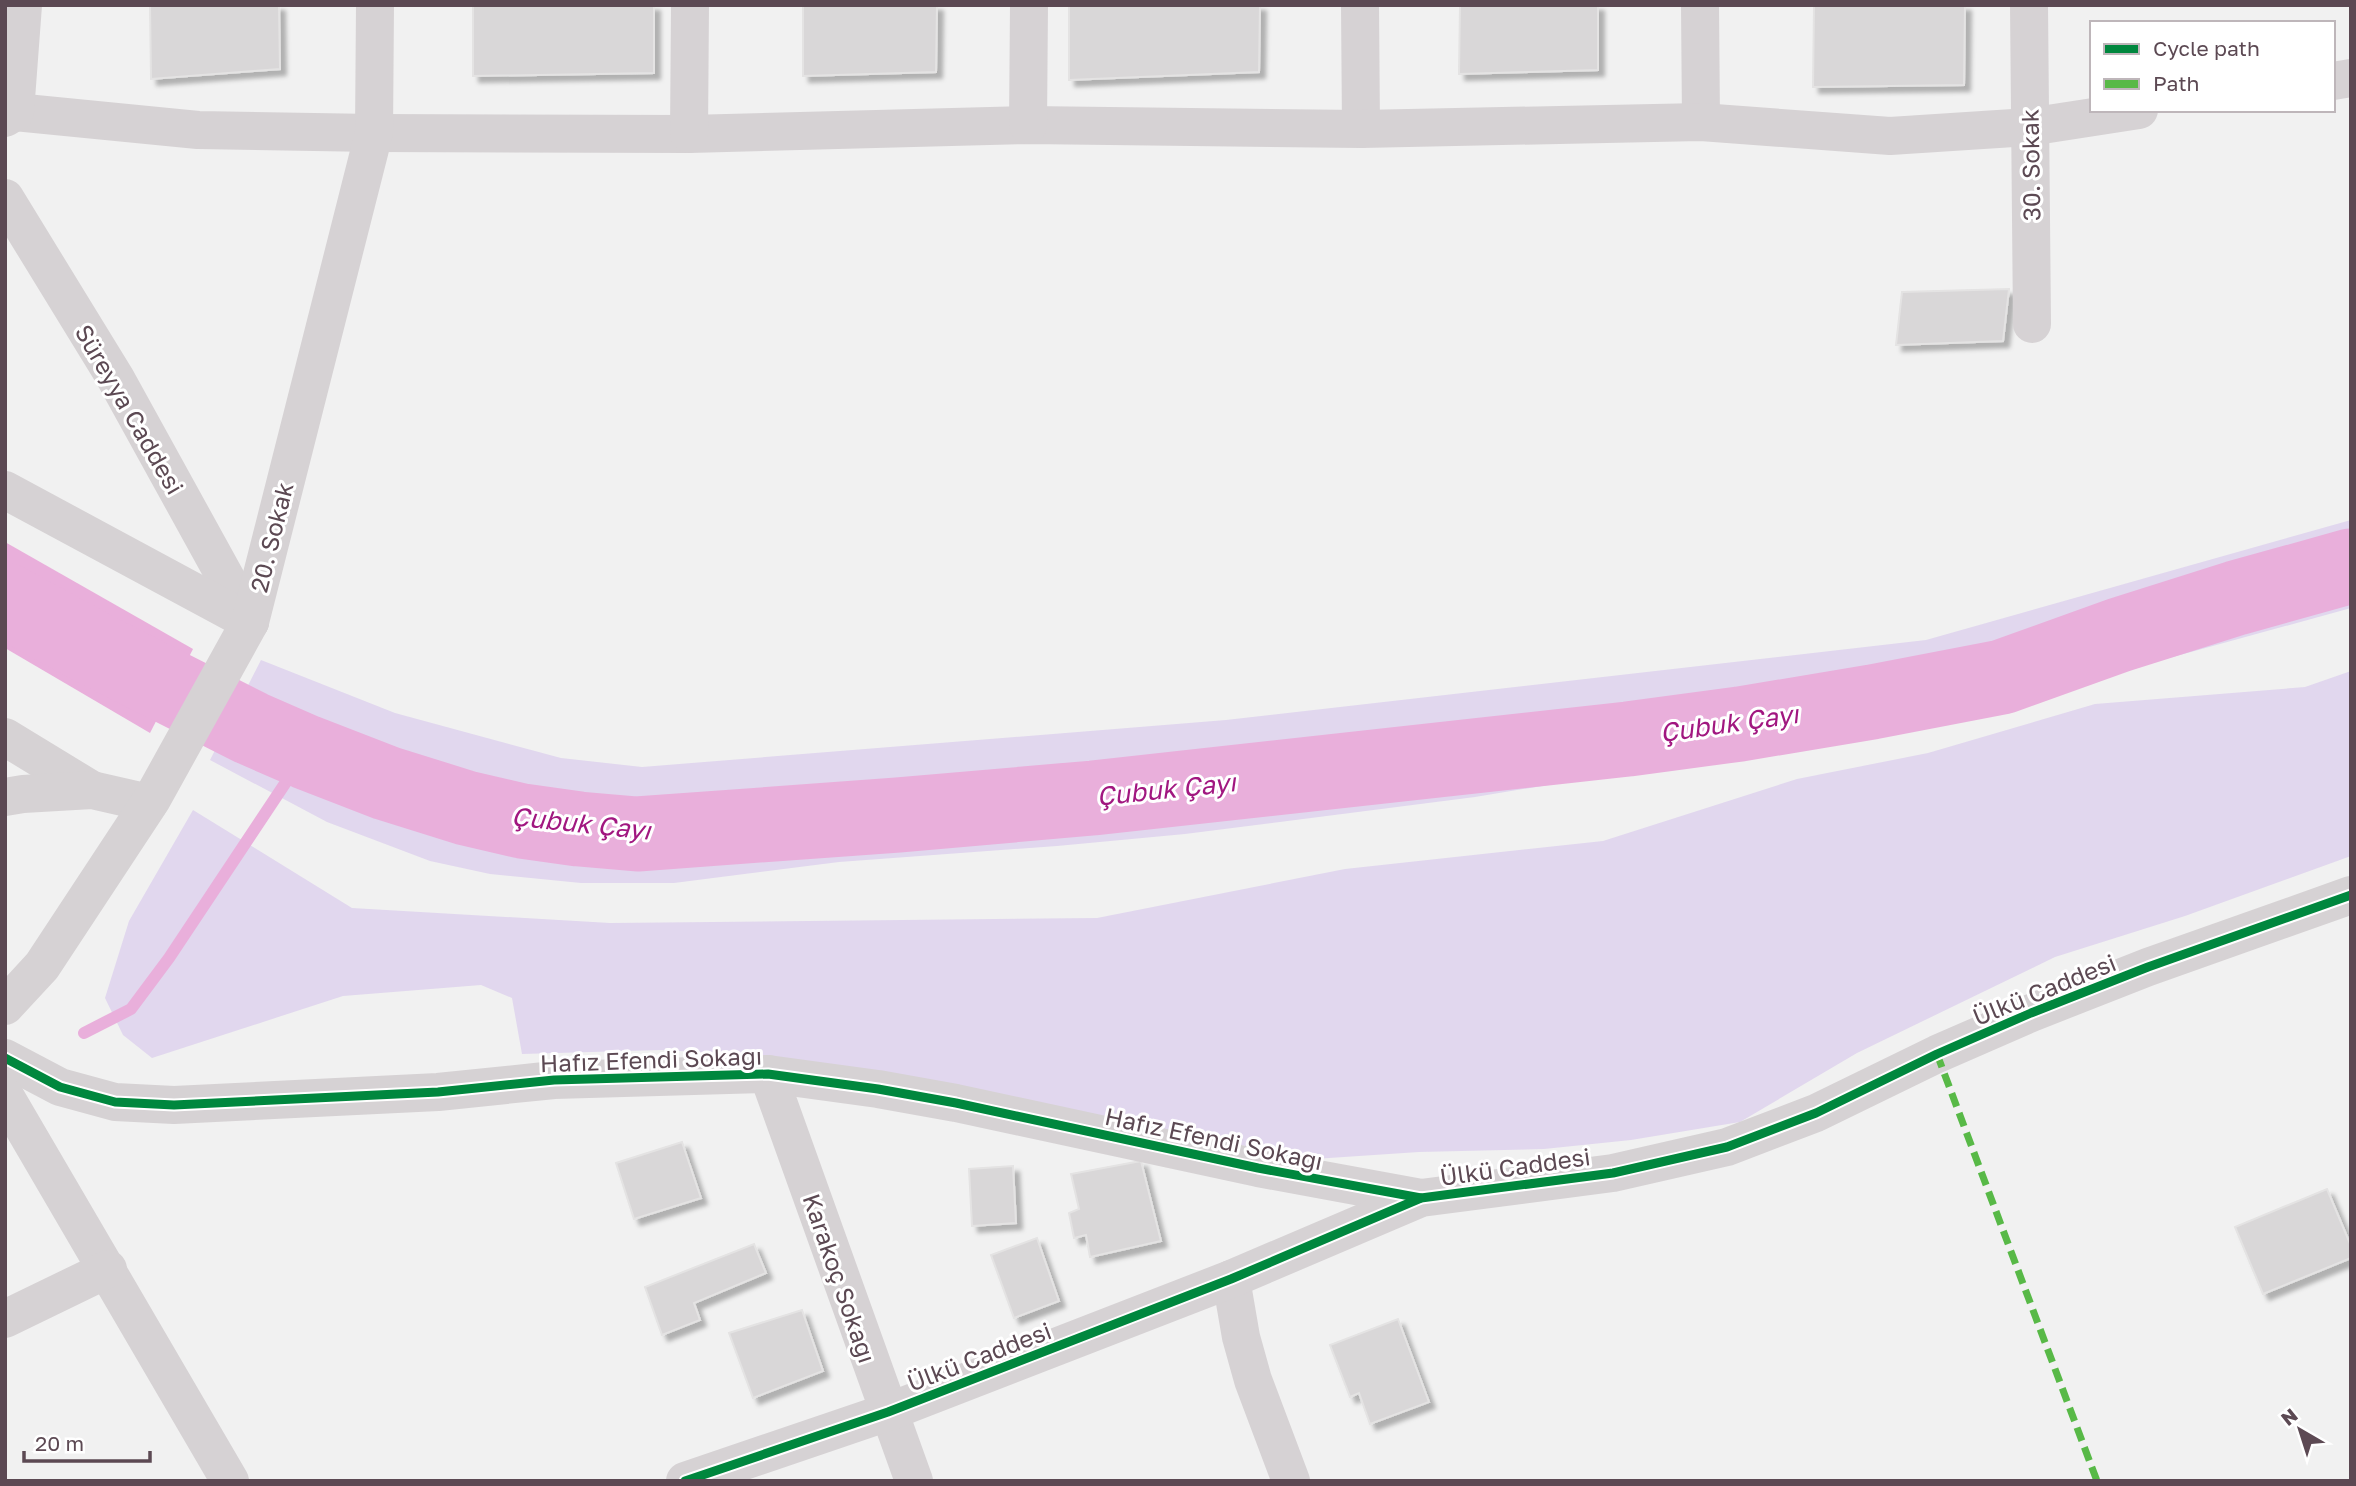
<svg xmlns="http://www.w3.org/2000/svg" width="2356" height="1486" font-family="'Golos Text',sans-serif">
<defs>
<filter id="shadow"><feDropShadow dx="6" dy="6" stdDeviation="2" flood-color="#0004"/></filter>
</defs>
<rect width="100%" height="100%" fill="#f1f1f1"/>
<g fill="#e1d7ee">
<path d="M2351 520V608L2082 682 1922 722 1795 749 1669 765 1475 797 1185 834 1057 846 839 862 674 883H581L490 874 430 861 327 822 210 760 261 660 395 713 561 758 642 767 1226 720 1926 640Z"/>
<path d="M2351 671V856L2185 916 2055 957 1857 1053 1740 1122 1631 1140 1544 1149 1419 1152 1314 1159 773 1056 661 1050 522 1054 512 998 481 985 343 996 152 1058 123 1035 105 998 129 921 193 810 352 908 610 923 1097 918 1345 869 1603 841 1797 779 1928 753 2095 704 2305 687Z"/>
</g>
<path fill="#e9afdb" d="M5 542 193 649 150 733 5 648Z"/>
<g fill="none" stroke-linecap="round" stroke-linejoin="round">
<path stroke="#e9afdb" stroke-width="12" d="M84 1033 131 1009 169 958 306 752"/>
<path stroke="#e9afdb" stroke-width="75" d="M5 600 91 647 251 728 306 752 386 783 466 808 522 821 579 829 637 834 898 815 1093 798 1628 739 1740 724 1872 702 2002 677 2119 635 2236 598 2351 566"/>
</g>
<g fill="#d9d7d8" stroke="#e4e3e3" stroke-width="2" filter="url(#shadow)">
<path d="M150 5H279L280 69 151 79Z"/>
<path d="M473 5H654V73L473 76Z"/>
<path d="M803 5H937L936 72 803 76Z"/>
<path d="M1069 5H1260L1259 72 1069 80Z"/>
<path d="M1460 5H1598V70L1459 74Z"/>
<path d="M1814 5H1965L1964 85 1813 87Z"/>
<path d="M2009 289 2003 341 1896 345 1902 292Z"/>
<path d="M682 1142 701 1198 634 1219 616 1163Z"/>
<path d="M1141 1161 1161 1241 1090 1257 1086 1235 1074 1238 1069 1213 1079 1209 1071 1174Z"/>
<path d="M1013 1166 1016 1223 972 1226 969 1169Z"/>
<path d="M2327 1189 2351 1246V1258L2263 1294 2235 1227Z"/>
<path d="M1037 1238 1059 1301 1014 1318 991 1255Z"/>
<path d="M754 1244 766 1273 694 1303 700 1320 662 1335 645 1287Z"/>
<path d="M802 1310 823 1371 753 1398 729 1333Z"/>
<path d="M1398 1319 1429 1402 1370 1424 1359 1393 1350 1397 1330 1345Z"/>
</g>
<g fill="none" stroke-linecap="round" stroke-linejoin="round">
<g stroke="#d6d2d4" stroke-width="38">
<path d="M1360 5 1361 129"/>
<path d="M1700 5 1701 122"/>
<path d="M2029 5 2032 324"/>
<path d="M2333 81 2351 78"/>
<path d="M15 112 198 130 374 133 689 134 1028 125 1361 129 1701 122 1890 136 2029 127 2139 110"/>
<path d="M5 118 15 112 23 5"/>
<path d="M1028 125 1029 5"/>
<path d="M689 134 690 5"/>
<path d="M5 198 116 379 250 622"/>
<path d="M5 490 250 622"/>
<path d="M5 737 92 790"/>
<path d="M5 797 23 794 92 790 149 803"/>
<path d="M5 1006 42 966 152 799 250 622 374 133 375 5"/>
<path d="M5 1058 60 1087 115 1102 174 1105 438 1092 554 1080 768 1074 878 1089 956 1103 1258 1168 1421 1198"/>
<path d="M768 1074 914 1481"/>
<path d="M5 1096 230 1481"/>
<path d="M1231 1279 1241 1337 1253 1380 1291 1481"/>
<path d="M5 1319 108 1269"/>
<path d="M685 1481 888 1412 1231 1279 1421 1198 1613 1173 1727 1147 1816 1113 1937 1054 2031 1013 2148 967 2351 895"/>
</g>
<path stroke="#58b947" stroke-width="7" stroke-dasharray="14 7" stroke-linecap="butt" d="M1937 1054 2097 1481"/>
<defs>
<g id="cycleway">
<path d="M5 1058 60 1087 115 1102 174 1105 438 1092 554 1080 768 1074 878 1089 956 1103 1258 1168 1421 1198"/>
<path d="M685 1481 888 1412 1231 1279 1421 1198 1613 1173 1727 1147 1816 1113 1937 1054 2031 1013 2148 967 2351 895"/>
</g>
</defs>
<use href="#cycleway" stroke="#fff" stroke-width="13"/>
<use href="#cycleway" stroke="#00873e" stroke-width="9"/>
</g>
<g text-anchor="middle" dominant-baseline="central" stroke-width="6" stroke-linejoin="round" paint-order="stroke">
<g font-size="24" fill="#5c4953" stroke="#fff">
<text transform="translate(2030 165) rotate(-91)">30. Sokak</text>
<text transform="translate(130 409) rotate(60)">Süreyya Caddesi</text>
<text transform="translate(271 537) rotate(-76)">20. Sokak</text>
<text transform="translate(2044 989) rotate(-22)">Ülkü Caddesi</text>
<text transform="translate(651 1059) rotate(-2)">Hafız Efendi Sokağı</text>
<text transform="translate(1214 1138) rotate(12)">Hafız Efendi Sokağı</text>
<text transform="translate(1515 1166) rotate(-8)">Ülkü Caddesi</text>
<text transform="translate(840 1278) rotate(71)">Karakoç Sokağı</text>
<text transform="translate(979 1356) rotate(-21)">Ülkü Caddesi</text>
</g>
<g font-size="26" font-style="italic" fill="#a11780" stroke="#fff">
<text transform="translate(1729 723) rotate(-8)">Çubuk Çayı</text>
<text transform="translate(1166 789) rotate(-6)">Çubuk Çayı</text>
<text transform="translate(581 823) rotate(6)">Çubuk Çayı</text>
</g>
</g>
<rect width="2356" height="1486" fill="none" stroke="#5c4953" stroke-width="14"/>
<rect x="2090" y="21" width="245" height="91" fill="#ffffff" stroke="#beb6ba" stroke-width="2"/>
<rect x="2104" y="44" width="35" height="10" fill="#00873e" stroke="#beb6ba" stroke-width="2"/>
<text x="2153" y="56" font-size="21" fill="#5c4953">Cycle path</text>
<rect x="2104" y="79" width="35" height="10" fill="#58b947" stroke="#beb6ba" stroke-width="2"/>
<text x="2153" y="91" font-size="21" fill="#5c4953">Path</text>
<g transform="translate(2300 1430) rotate(321)" stroke="#ffffff" stroke-width="5" paint-order="stroke">
<path d="M0-5L12 26L0 18L-12 26Z" fill="#5c4953"/>
<text y="-10" font-size="19" font-weight="bold" text-anchor="middle" fill="#5c4953">N</text>
</g>
<path d="M24 1451v10h126v-10" fill="none" stroke="#5c4953" stroke-width="3.5"/>
<text x="35" y="1451" font-size="21" fill="#5c4953" stroke="#ffffff" stroke-width="5" paint-order="stroke">20 m</text>
</svg>
